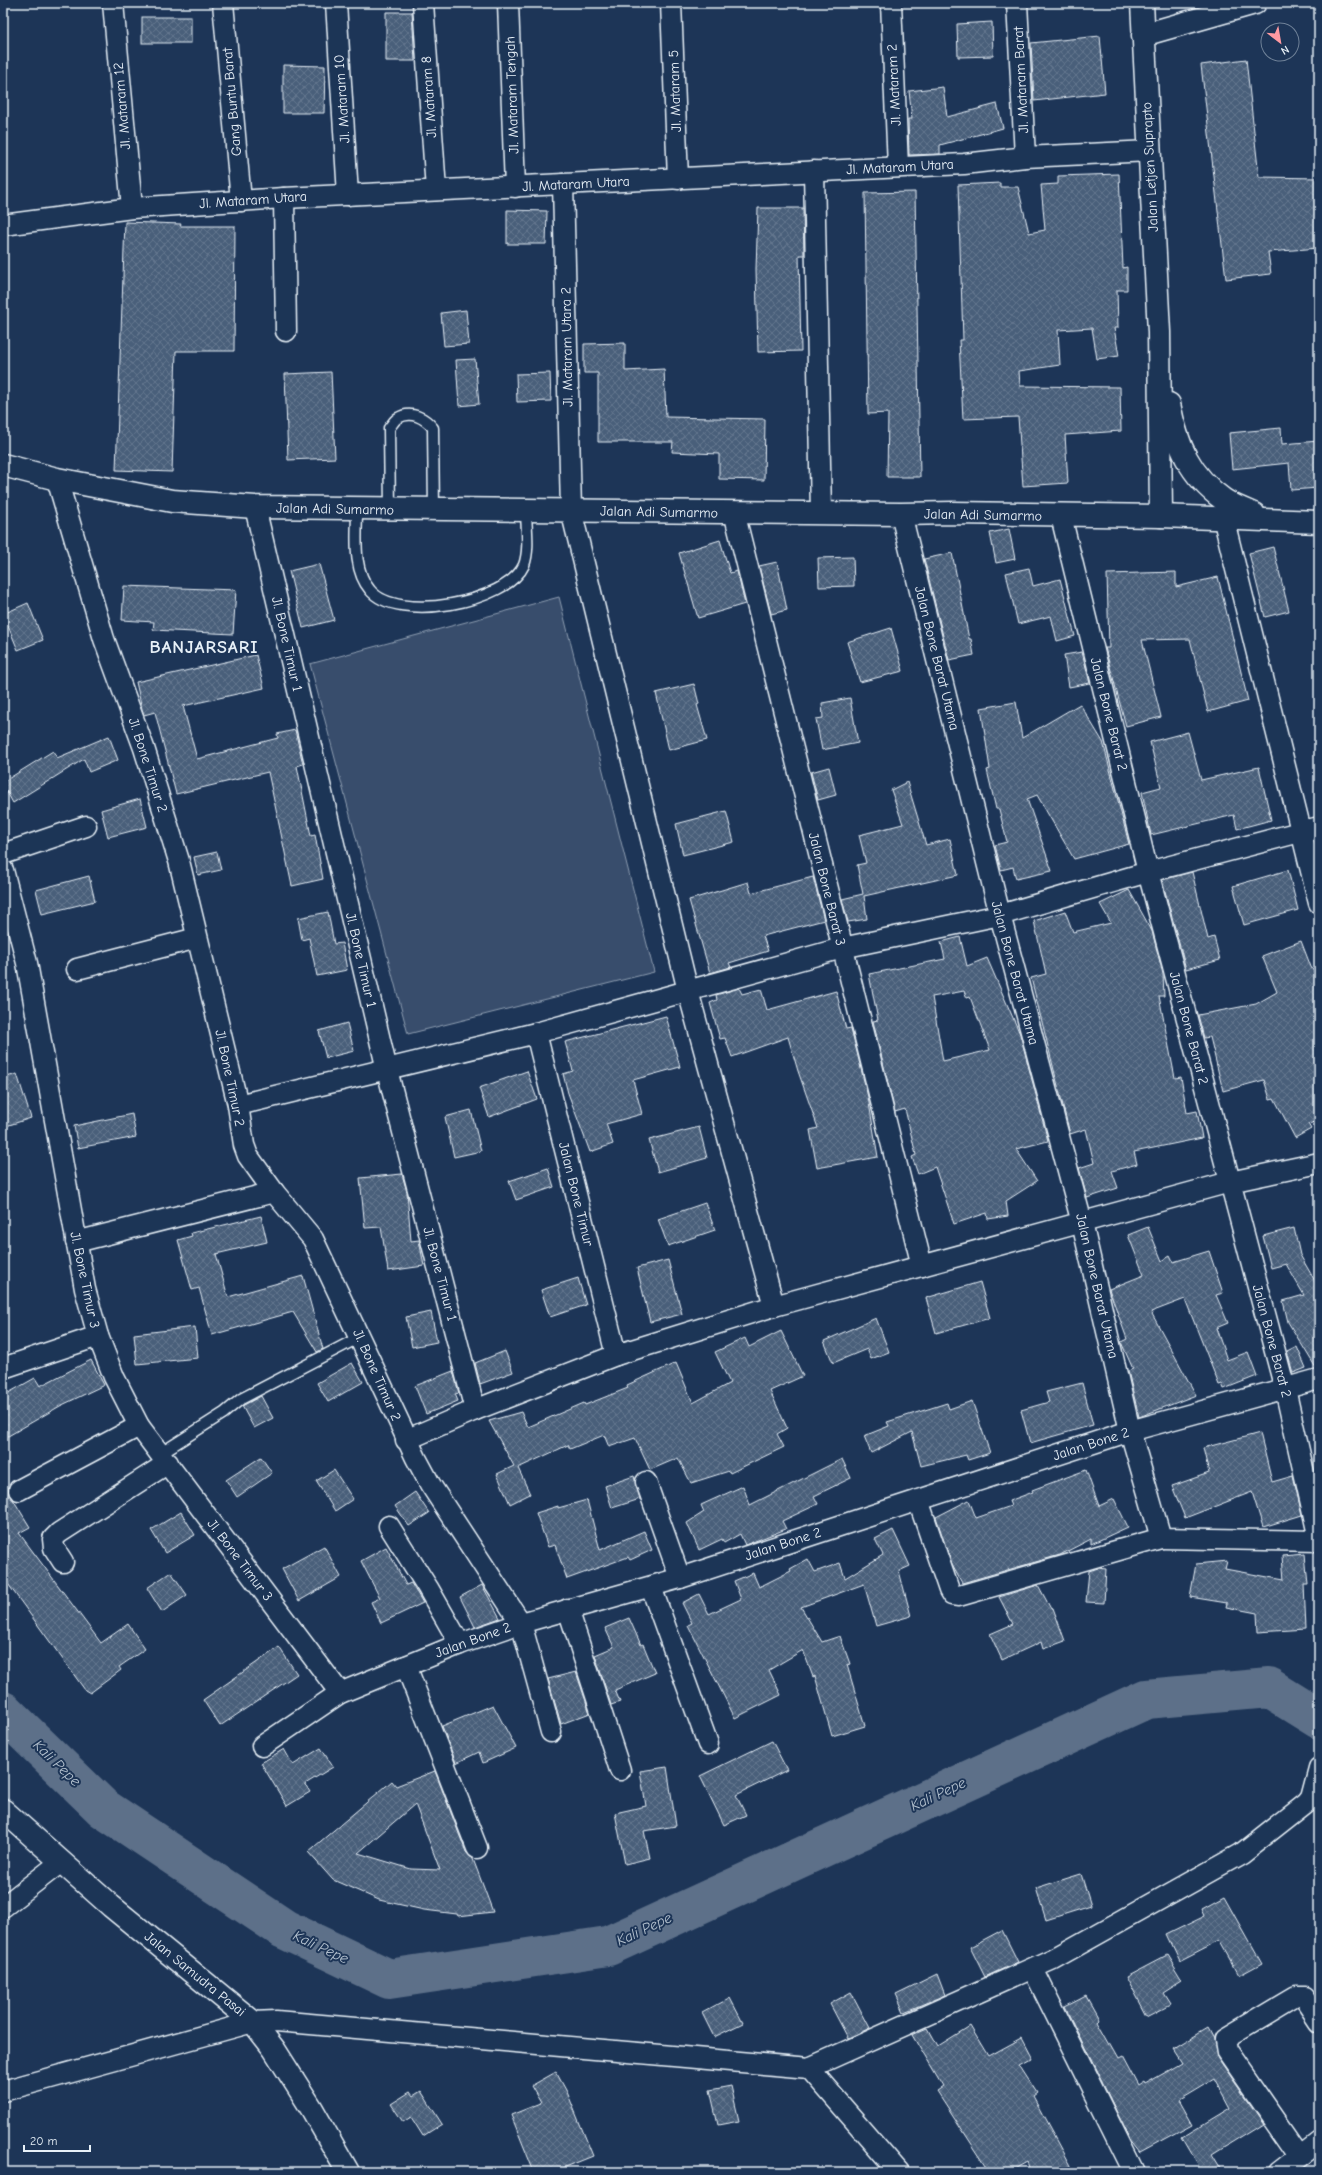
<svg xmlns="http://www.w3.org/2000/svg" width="1322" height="2175" font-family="'Comic Neue',sans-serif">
<defs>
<pattern id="building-cross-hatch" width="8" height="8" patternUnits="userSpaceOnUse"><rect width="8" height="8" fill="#495e7a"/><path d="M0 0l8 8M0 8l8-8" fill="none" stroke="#63768e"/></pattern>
</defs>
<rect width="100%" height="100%" fill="#1d3557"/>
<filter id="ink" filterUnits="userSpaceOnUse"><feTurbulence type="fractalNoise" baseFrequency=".025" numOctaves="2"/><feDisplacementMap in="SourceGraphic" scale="8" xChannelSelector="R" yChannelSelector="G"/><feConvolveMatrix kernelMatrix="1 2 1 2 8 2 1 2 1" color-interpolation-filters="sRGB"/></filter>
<g filter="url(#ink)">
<path fill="#374d6c" stroke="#909fb2" d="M559 597 654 972 408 1034 310 664Z"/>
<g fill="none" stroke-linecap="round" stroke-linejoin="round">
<path stroke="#5d7089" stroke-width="40" d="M3 1711 103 1808 284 1929 389 1979 608 1946 1146 1699 1269 1688 1319 1719"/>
</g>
<g fill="url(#building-cross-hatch)" stroke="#e8f1f8" fill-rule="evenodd">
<path d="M386 12H412L415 61H386Z"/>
<rect x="142" y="17" width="49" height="26"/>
<path d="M992 22 993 56 958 57 957 24Z"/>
<path d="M1100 36 1105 93 1034 101 1031 43Z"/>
<path d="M1246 59 1259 177 1319 178V248L1268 252 1271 274 1226 279 1201 65Z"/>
<path d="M283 65 325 66 324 113H283Z"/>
<path d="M943 87 947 117 997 104 1003 128 940 145V154L909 155 908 119H912L909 91Z"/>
<path d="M1119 174 1123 268 1127 267V290H1117L1118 328H1114L1119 356 1097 359 1092 328 1058 330 1060 365 1019 371 1020 386 1120 387 1121 431 1065 435 1068 483 1023 486 1018 417 963 419 959 340H963L958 185 1000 183V187H1018L1029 233 1045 230 1041 185 1058 184V176Z"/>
<path d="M915 192 920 477H887L888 413 868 414 865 193Z"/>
<path d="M758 208H803L804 255H799L801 351 758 352 756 269Z"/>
<path d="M507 210 547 211 546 244H507Z"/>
<path d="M125 222 181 224 180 226H235L234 351H176L172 472 116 470Z"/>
<path d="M466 310 469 344 444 346 441 313Z"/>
<path d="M625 343V371L664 369 666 417 765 419 764 480 719 479V454L672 452 673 442H598V373H584V344Z"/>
<path d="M475 359 479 404 459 406 456 360Z"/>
<path d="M331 372 335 458 288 460 285 374Z"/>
<path d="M550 373 551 401 517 402 516 374Z"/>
<path d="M1281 428 1282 444 1319 441V488L1291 490 1289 463 1232 469 1229 433Z"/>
<path d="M1009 529 1015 559 996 563 990 533Z"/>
<path d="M720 540 730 573 737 571 745 604 698 618 679 553Z"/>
<path d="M1273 547 1289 611 1265 617 1249 553Z"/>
<path d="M952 553 969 639H971L974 655 949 660 924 559Z"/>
<path d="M853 557 854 586 819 587 818 558Z"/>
<path d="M777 562 787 610 771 614 759 566Z"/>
<path d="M319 564 334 620 303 628 289 571Z"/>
<path d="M1029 568 1033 586 1060 579 1075 636 1057 641 1051 616 1018 624 1006 573Z"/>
<path d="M1176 572V587L1218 577 1248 701 1208 712 1190 639 1142 640 1161 717 1126 726 1105 648H1109L1107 574Z"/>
<path d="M124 586 236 590 233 634 153 630 154 622 122 620Z"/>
<path d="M28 603 43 640 18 650 3 614Z"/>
<path d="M891 628 903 671 860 682 847 642Z"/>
<path d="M1082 652 1090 683 1069 687 1064 655Z"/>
<path d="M256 655 264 688 183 706 197 759 278 738 277 734 295 730 303 764 297 766 311 836 315 835 323 879 292 886 268 772 176 794 155 712 144 715 142 709 136 682Z"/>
<path d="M694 684 699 704 697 705 707 740 669 750 656 693Z"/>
<path d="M850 698 858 743 822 750 816 719 823 718 822 703Z"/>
<path d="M1016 702 1022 738 1080 704 1103 742 1129 844 1074 859 1037 795 1027 799 1052 871 1016 879 1013 867 1001 870 995 845 1007 842 999 809H996L987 770 990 769 981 708Z"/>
<path d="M1188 732 1201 780 1259 767 1271 820 1237 829 1234 815 1151 835 1142 792 1161 787 1150 742Z"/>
<path d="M109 736 118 760 89 772 84 759 13 803 3 785V782L53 751 57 758Z"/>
<path d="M829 767 836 795 818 800 811 772Z"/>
<path d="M907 782 926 845 950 839 958 875 864 896 867 919 848 922 842 899 863 894 857 865 866 863 859 835 903 824 891 790Z"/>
<path d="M140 799 147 827 108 837 101 810Z"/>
<path d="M726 811 734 842 683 855 676 824Z"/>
<path d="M217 852 221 870 198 875 194 857Z"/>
<path d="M1288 870 1298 910 1244 925 1233 886Z"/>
<path d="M1192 872 1208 939 1214 937 1220 960 1186 969 1162 880Z"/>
<path d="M89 876 95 901 42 914 36 890Z"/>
<path d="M813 877 824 920 763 936 768 951 729 963 731 967 710 973 689 900 748 882 751 893Z"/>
<path d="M1129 890 1152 931 1163 974 1164 996H1159L1175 1078 1181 1077 1187 1113 1197 1111 1202 1138 1134 1152 1137 1164 1112 1171 1118 1188 1087 1198 1079 1168 1094 1163 1086 1129 1070 1134 1031 978 1046 974 1034 921 1065 911 1073 932 1111 923 1100 904Z"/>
<path d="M328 912 334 944 342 943 347 970 317 976 309 938 302 940 298 918Z"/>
<path d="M960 937 967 966 987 958 1020 1034 1048 1141 1016 1149 1037 1181 1006 1201 1008 1216 988 1219 987 1213 954 1224 935 1167 918 1174 912 1157 916 1155 905 1109 895 1112 873 1021 878 1020 869 974 945 959 941 942ZM964 991 967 998 970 997 990 1050 943 1061 932 997Z"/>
<path d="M1301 941 1311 967 1319 981V1121L1308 1124 1311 1129 1295 1138 1274 1098 1270 1099 1264 1080 1223 1091 1210 1037 1204 1038 1198 1015 1256 1004 1277 992 1262 956Z"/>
<path d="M739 988 742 994 761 989 767 1010 836 991 846 1029 851 1028 868 1097 878 1157 817 1168 810 1130 818 1128 798 1071 788 1037 732 1057 725 1038 720 1039 710 1003 717 1000 716 995Z"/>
<path d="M666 1016 680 1067 633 1080 642 1114 606 1124 613 1144 590 1152 568 1093 563 1074 573 1071 565 1042Z"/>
<path d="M347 1023 354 1051 326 1058 319 1031Z"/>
<path d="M527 1071 537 1099 489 1117 479 1088Z"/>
<path d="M17 1074 31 1118 3 1127V1078Z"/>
<path d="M471 1110 481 1151 454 1157 445 1117Z"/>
<path d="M132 1114 136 1137 78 1148 74 1126Z"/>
<path d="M699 1127 707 1158 658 1172 649 1140Z"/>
<path d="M548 1168 554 1187 516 1200 509 1181Z"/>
<path d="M402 1174 407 1192 411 1241 419 1240 424 1266 388 1271 381 1227 365 1228 360 1178Z"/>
<path d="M705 1203 715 1230 668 1246 658 1219Z"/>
<path d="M261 1216 267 1242 216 1254 228 1297 303 1276 323 1349 317 1352 293 1312 212 1335 199 1288 192 1290 178 1240 192 1236 191 1233Z"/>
<path d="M1148 1227 1162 1261 1170 1256 1173 1262 1209 1251 1223 1293 1216 1295 1228 1323 1216 1328 1227 1360 1248 1352 1257 1376 1224 1389 1222 1384 1219 1385 1185 1299 1151 1312 1196 1395 1139 1417 1128 1371 1133 1369 1121 1342 1127 1339 1109 1289 1144 1275 1128 1235Z"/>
<path d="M1294 1228 1300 1255 1319 1288V1368H1316L1288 1322 1283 1301 1304 1295 1286 1264 1271 1268 1263 1236Z"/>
<path d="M668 1260 682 1314 650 1322 637 1268Z"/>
<path d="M578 1278 586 1305 550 1317 541 1290Z"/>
<path d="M980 1282 990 1318 936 1333 926 1298Z"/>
<path d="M431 1312 437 1342 412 1347 406 1317Z"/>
<path d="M876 1318 889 1352 871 1359 867 1349 833 1363 824 1341Z"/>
<path d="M195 1327 198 1358 137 1364 134 1334Z"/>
<path d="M781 1331 803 1376 770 1391 787 1428 777 1434 784 1447 730 1473 729 1471 691 1483 678 1458 650 1470 635 1438 609 1447 604 1435 570 1449 568 1445 518 1468 530 1494 510 1504 497 1474 514 1466 489 1421 521 1412 528 1427 584 1403 585 1405 628 1388 627 1385 676 1363 693 1403 730 1383 715 1352 745 1338 749 1347Z"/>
<path d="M1297 1347 1306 1368 1293 1373 1287 1352Z"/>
<path d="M505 1351 513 1372 480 1384 475 1363Z"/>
<path d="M91 1360 104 1385 60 1406 3 1439V1396L35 1378 40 1386Z"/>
<path d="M352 1363 363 1382 328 1402 317 1383Z"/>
<path d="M453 1371 459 1393 455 1394 458 1401 426 1414 415 1386Z"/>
<path d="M1082 1383 1093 1425 1030 1443 1021 1410 1049 1402 1046 1392Z"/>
<path d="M261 1396 273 1418 254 1428 242 1406Z"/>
<path d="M972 1401 990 1453 968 1460 966 1455 921 1466 912 1432 871 1453 864 1436 889 1426 887 1422 947 1403 949 1409Z"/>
<path d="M1260 1433 1272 1482 1293 1476 1302 1515 1263 1527 1252 1492 1185 1518 1172 1486 1209 1473 1203 1448Z"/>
<path d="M261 1457 272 1473 237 1497 226 1480Z"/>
<path d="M842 1459 851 1478 814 1496 818 1504 782 1521 786 1529 745 1545 740 1534 724 1543 722 1539 699 1550 687 1523 704 1512 701 1505 743 1486 750 1505Z"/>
<path d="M334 1470 353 1499 335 1511 316 1481Z"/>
<path d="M1086 1470 1099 1506 1114 1499 1128 1527 1091 1544V1539L1060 1555 962 1583 952 1565 936 1517 969 1500 976 1518 1011 1506 1009 1501 1033 1492 1032 1490Z"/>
<path d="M634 1476 640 1499 612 1508 605 1486Z"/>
<path d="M3 1483 30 1527 19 1533 101 1643 128 1624 145 1649 119 1667 121 1670 90 1693 85 1690 3 1577Z"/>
<path d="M415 1492 429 1513 409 1526 395 1506Z"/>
<path d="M587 1500 600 1550 644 1531 652 1550 630 1560 628 1557 567 1579 555 1545 548 1547 536 1513 558 1506V1508Z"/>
<path d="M181 1512 195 1535 165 1553 151 1530Z"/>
<path d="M893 1530 910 1566 899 1571 911 1616 876 1626 864 1584 801 1607 822 1642 840 1636 850 1664 847 1665 865 1726 832 1736 815 1676 813 1677 803 1650 769 1670 781 1695 735 1718 688 1625 692 1623 682 1603 699 1594 709 1614 741 1599 734 1581 753 1573 759 1587 791 1571 790 1569 808 1559 815 1572 840 1563 845 1578 883 1555 875 1539Z"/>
<path d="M324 1546 341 1577 299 1601 282 1569Z"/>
<path d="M386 1547 406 1585 411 1583 423 1603 381 1623 371 1602 380 1598 361 1561Z"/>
<path d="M1305 1554 1308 1585H1304L1306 1629 1258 1632 1257 1613 1226 1607 1227 1603 1190 1597 1196 1564 1227 1561 1225 1569 1284 1580 1282 1556Z"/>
<path d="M1098 1568 1106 1569 1104 1603 1086 1602 1089 1571Z"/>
<path d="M171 1572 187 1595 162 1612 147 1588Z"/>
<path d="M482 1585 500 1618 475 1627 460 1597Z"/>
<path d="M1038 1585 1051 1609 1053 1608 1065 1641 1043 1649 1041 1642 1002 1660 990 1634 1013 1624 999 1597Z"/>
<path d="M629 1618 641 1645 643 1644 655 1673 615 1690 620 1702 611 1705 595 1655 614 1647 605 1628Z"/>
<path d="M279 1647 297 1674 220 1726 203 1700Z"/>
<path d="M576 1672 590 1713 561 1724 548 1679Z"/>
<path d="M493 1705 516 1748 483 1763 479 1752 456 1763 442 1726Z"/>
<path d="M772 1741 787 1770 736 1795 746 1815 724 1825 700 1776Z"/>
<path d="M321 1748 333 1767 305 1784 310 1792 287 1806 261 1763 284 1749 293 1765Z"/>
<path d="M667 1767 676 1826 644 1831 650 1858 625 1864 615 1813 646 1806 640 1771Z"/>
<path d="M435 1771 466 1852 473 1859 493 1912 458 1916 457 1914 424 1910 379 1900 333 1880 308 1852 392 1781 396 1786ZM415 1804 440 1870 411 1869 358 1853Z"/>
<path d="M1081 1874 1091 1906 1046 1920 1036 1888Z"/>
<path d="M1224 1897 1261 1963 1239 1975 1220 1941 1179 1962 1166 1935 1205 1916 1202 1909Z"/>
<path d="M1002 1930 1018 1962 985 1977 970 1947Z"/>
<path d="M1166 1955 1182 1981 1163 1993 1170 2004 1147 2016 1126 1976Z"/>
<path d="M937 1974 945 1995 904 2012 896 1994Z"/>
<path d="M851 1992 870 2028 848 2038 830 2004Z"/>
<path d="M1086 1996 1099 2019 1097 2021 1118 2058 1122 2056 1138 2086 1144 2082 1145 2084 1182 2063 1173 2049 1208 2028 1214 2039 1218 2058 1263 2123 1213 2154 1224 2172H1202L1182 2138 1230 2109 1214 2079 1179 2100 1193 2125 1141 2153 1130 2139 1065 2007Z"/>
<path d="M730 1998 743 2023 714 2037 702 2013Z"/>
<path d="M970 2026 988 2056 1021 2038 1032 2059 1019 2066 1037 2094 1033 2097 1074 2172H1033L1029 2162 1011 2172H990L937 2091 943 2087 912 2035 928 2028 938 2046Z"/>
<path d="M556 2072 567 2092 593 2156 553 2172H534L511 2115 541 2103 531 2086Z"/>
<path d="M731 2086 739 2121 718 2125 710 2090Z"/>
<path d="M421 2091 442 2124 423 2136 411 2117 403 2122 391 2104 410 2092 413 2096Z"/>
</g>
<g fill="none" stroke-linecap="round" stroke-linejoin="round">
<defs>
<g id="lane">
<path d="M357 510C357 535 352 569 370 590 397 623 507 603 524 565 530 549 526 527 526 510"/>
<path d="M390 510 389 428C392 425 395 419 398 418 411 410 425 418 433 428L434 510"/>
<path d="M161 1453 224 1413 241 1399 360 1337"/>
</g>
<g id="street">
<path d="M113 3 132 208"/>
<path d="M223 3 241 201"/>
<path d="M336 3 348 195"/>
<path d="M423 3 436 190"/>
<path d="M508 3 515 187"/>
<path d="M671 3 678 179"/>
<path d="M891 3 898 167"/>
<path d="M1017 3 1025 157"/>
<path d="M814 171 821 513"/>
<path d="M563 184 571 510 688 991 774 1306"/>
<path d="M284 198 286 331"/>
<path d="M3 225 132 208 284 198 964 164 1025 157 1150 151"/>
<path d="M57 479 104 639 144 748 179 861 238 1105 244 1145 248 1156 274 1192 313 1239 416 1458 430 1484 521 1623 551 1732"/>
<path d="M255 507 387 1070 475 1410"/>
<path d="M734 512 922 1266"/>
<path d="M901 514 1000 915 1082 1223 1130 1431 1161 1538 1319 1541"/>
<path d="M1061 516 1148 872 1285 1389 1319 1539"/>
<path d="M1223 517 1319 903"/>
<path d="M3 854 86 826"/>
<path d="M3 870 27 963 85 1289 98 1336 114 1377 139 1426 340 1693"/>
<path d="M77 969 197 938"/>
<path d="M536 1033 616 1355"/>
<path d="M238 1105 536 1033 842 948 1000 915 1148 872 1319 827"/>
<path d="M76 1242 274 1192"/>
<path d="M3 1368 98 1336"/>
<path d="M406 1440 475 1410 616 1355 774 1306 1230 1182 1319 1163"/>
<path d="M646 1482 680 1578"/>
<path d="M19 1490 139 1426"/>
<path d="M918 1500 949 1590 952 1595 959 1596 1161 1538"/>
<path d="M389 1526 428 1588 460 1644"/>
<path d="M63 1562 54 1548 53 1539 59 1533 168 1463"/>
<path d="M651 1587 708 1744"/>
<path d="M568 1609 620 1770"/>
<path d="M406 1666 477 1848"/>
<path d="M262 1746 340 1693 460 1644 521 1623 680 1578 1130 1431 1319 1379"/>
<path d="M3 1907 61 1862"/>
<path d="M1033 1969 1134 2172"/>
<path d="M809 2068 899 2172"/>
<path d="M3 2091 253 2022 276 2021 809 2068 1053 1959 1241 1854 1307 1802 1311 1797 1319 1767"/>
<path d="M1300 2156 1227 2051 1225 2039 1295 1997H1303L1319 2021"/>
<path d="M1279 2172 1319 2141"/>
</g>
<g id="secondary">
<path d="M1142 3 1159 332 1161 516"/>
<path d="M1143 35 1255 3"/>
<path d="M1169 404C1177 445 1189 475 1224 500 1233 506 1244 510 1254 514"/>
<path d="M3 465 57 479 172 501 255 507 901 514 953 513 1161 516 1319 522"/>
<path d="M3 1810 111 1906 253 2022 274 2049 312 2109 348 2172"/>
</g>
</defs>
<use href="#lane" stroke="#e8f1f8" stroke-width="13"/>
<use href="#street" stroke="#e8f1f8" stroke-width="23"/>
<use href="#secondary" stroke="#e8f1f8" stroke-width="25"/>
<use href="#lane" stroke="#1d3557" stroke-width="10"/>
<use href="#street" stroke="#1d3557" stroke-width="20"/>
<use href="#secondary" stroke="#1d3557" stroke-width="22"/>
</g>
</g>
<g text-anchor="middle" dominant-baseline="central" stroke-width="4" stroke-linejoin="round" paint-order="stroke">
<g font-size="14" fill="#e8f1f8" stroke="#1d3557">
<text transform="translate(1021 80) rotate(-93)">Jl. Mataram Barat</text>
<text transform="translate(894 85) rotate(-93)">Jl. Mataram 2</text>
<text transform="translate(675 91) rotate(-92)">Jl. Mataram 5</text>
<text transform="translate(512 95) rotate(-92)">Jl. Mataram Tengah</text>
<text transform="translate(429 97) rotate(-94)">Jl. Mataram 8</text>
<text transform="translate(342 99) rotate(-94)">Jl. Mataram 10</text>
<text transform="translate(232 102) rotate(-95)">Gang Buntu Barat</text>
<text transform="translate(122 106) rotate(-95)">Jl. Mataram 12</text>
<text transform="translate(900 167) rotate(-3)">Jl. Mataram Utara</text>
<text transform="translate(1150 167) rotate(-93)">Jalan Letjen Suprapto</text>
<text transform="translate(576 184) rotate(-3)">Jl. Mataram Utara</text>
<text transform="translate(253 200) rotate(-4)">Jl. Mataram Utara</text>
<text transform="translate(567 347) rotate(-91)">Jl. Mataram Utara 2</text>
<text transform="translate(335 509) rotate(1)">Jalan Adi Sumarmo</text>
<text transform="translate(659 512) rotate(1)">Jalan Adi Sumarmo</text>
<text transform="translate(983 515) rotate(1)">Jalan Adi Sumarmo</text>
<text transform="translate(287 644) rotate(77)">Jl. Bone Timur 1</text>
<text transform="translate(937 658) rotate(76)">Jalan Bone Barat Utama</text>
<text transform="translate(1109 714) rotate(76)">Jalan Bone Barat 2</text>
<text transform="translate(148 765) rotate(72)">Jl. Bone Timur 2</text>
<text transform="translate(827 889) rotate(76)">Jalan Bone Barat 3</text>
<text transform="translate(361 960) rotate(77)">Jl. Bone Timur 1</text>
<text transform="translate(1015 973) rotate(75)">Jalan Bone Barat Utama</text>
<text transform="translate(1189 1028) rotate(75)">Jalan Bone Barat 2</text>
<text transform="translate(230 1078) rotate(78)">Jl. Bone Timur 2</text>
<text transform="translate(576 1194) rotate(76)">Jalan Bone Timur</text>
<text transform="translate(440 1274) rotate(75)">Jl. Bone Timur 1</text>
<text transform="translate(85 1280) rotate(78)">Jl. Bone Timur 3</text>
<text transform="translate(1097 1286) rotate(77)">Jalan Bone Barat Utama</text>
<text transform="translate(1272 1341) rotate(75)">Jalan Bone Barat 2</text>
<text transform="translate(377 1375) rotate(66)">Jl. Bone Timur 2</text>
<text transform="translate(1091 1444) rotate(-18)">Jalan Bone 2</text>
<text transform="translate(783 1544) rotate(-18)">Jalan Bone 2</text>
<text transform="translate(240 1560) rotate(53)">Jl. Bone Timur 3</text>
<text transform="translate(473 1640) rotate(-20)">Jalan Bone 2</text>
<text transform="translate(195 1974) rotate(39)">Jalan Samudra Pasai</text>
</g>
<g font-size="15" font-style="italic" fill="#b7c4d1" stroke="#1d3557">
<text transform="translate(57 1763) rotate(44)">Kali Pepe</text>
<text transform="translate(938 1794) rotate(-25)">Kali Pepe</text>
<text transform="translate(644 1929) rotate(-25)">Kali Pepe</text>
<text transform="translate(321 1947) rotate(25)">Kali Pepe</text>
</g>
<g font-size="18" font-weight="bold" letter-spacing="1" fill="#e8f1f8" stroke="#1d3557">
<text x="204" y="647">BANJARSARI</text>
</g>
</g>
<rect width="1322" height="2175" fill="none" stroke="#1d3557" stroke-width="16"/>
<rect x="8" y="8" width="1306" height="2159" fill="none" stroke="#e8f1f8" stroke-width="1.5" filter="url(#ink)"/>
<g transform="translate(1280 42) rotate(149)"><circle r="19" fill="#1d3557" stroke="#6e8097"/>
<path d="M0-3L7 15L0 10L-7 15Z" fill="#ff9aa2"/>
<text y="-6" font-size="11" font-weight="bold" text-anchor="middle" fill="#e8f1f8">N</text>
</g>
<path d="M24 2145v6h66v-6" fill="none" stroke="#e8f1f8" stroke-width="2"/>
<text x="30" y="2145" font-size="12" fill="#e8f1f8" stroke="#1d3557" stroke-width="3" paint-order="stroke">20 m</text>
</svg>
